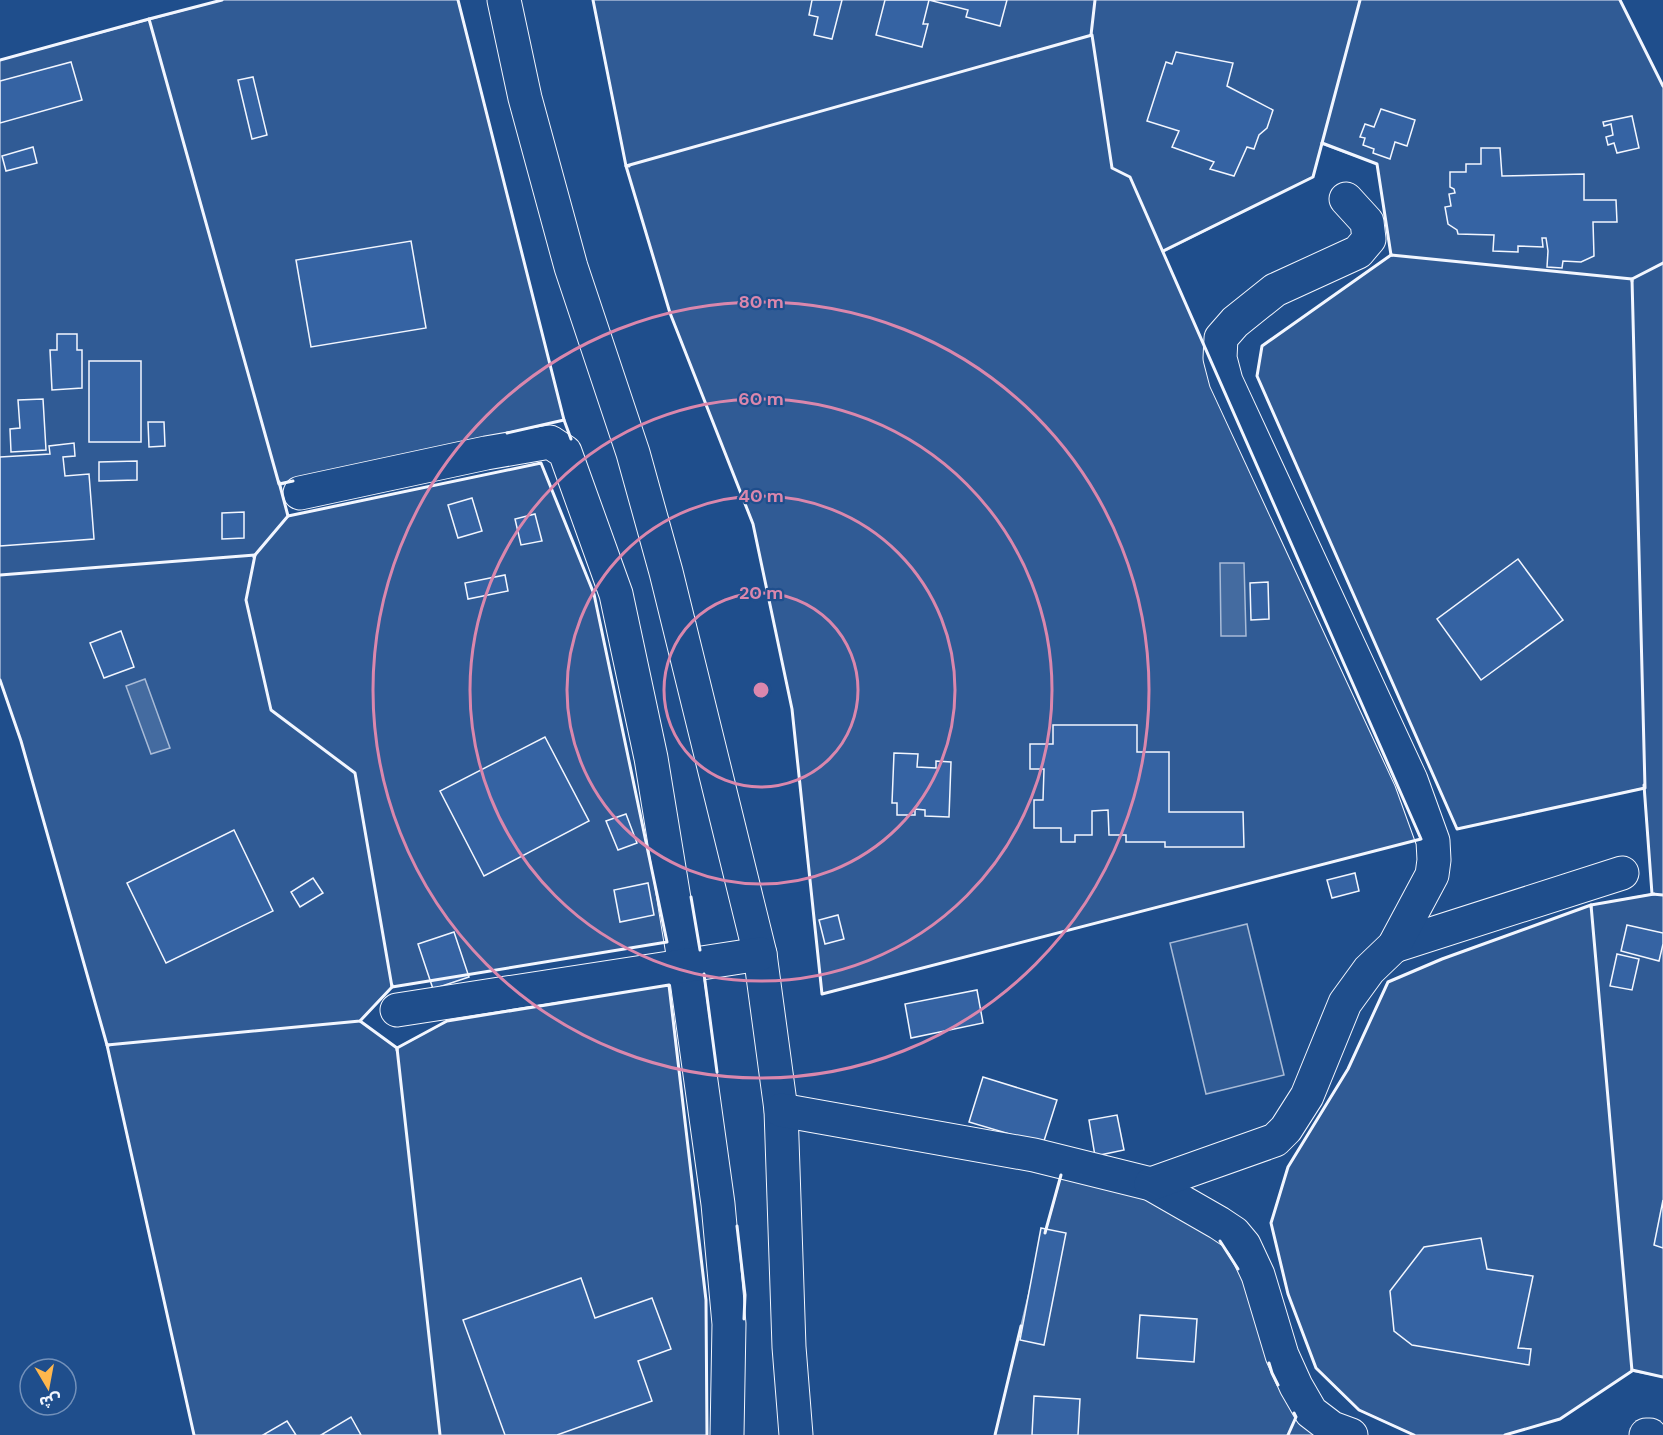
<svg xmlns="http://www.w3.org/2000/svg" width="1663" height="1435" font-family="'DM Sans','Noto Sans Arabic',sans-serif">
<rect width="100%" height="100%" fill="#1f4e8c"/>
<g fill="#305b95" stroke="#a8bbd7" stroke-width="1.5">
<path d="M222 0H458L564 420 280 485 288 516 541 463 594 594 667 942 392 987 360 1021 397 1048 447 1021 669 985 706 1300 707 1435H194L107 1045 21 741 0 680V60Z"/>
<path d="M593 0H1620L1663 86V1377L1632 1371 1560 1419 1505 1435H1414L1359 1410 1316 1368 1288 1294 1271 1223 1288 1167 1348 1069 1388 982 1442 959 1591 905 1652 894 1644 788 1457 829 1257 376 1262 346 1391 255 1377 164 1322 144 1313 177 1163 252 1421 839 822 994 792 709 753 524 670 313 626 166Z"/>
<path d="M1247 924 1284 1075 1206 1094 1170 943Z"/>
<path d="M1062 1173 1153 1200 1215 1233 1247 1284 1272 1373 1296 1417 1322 1435H995L1032 1280Z"/>
</g>
<g fill="#446ba0" stroke="#a8bbd7" stroke-width="1.5">
<path d="M1220 563H1244L1246 636H1221Z"/>
<path d="M145 679 170 748 151 754 126 686Z"/>
</g>
<g fill="#3563a3" stroke="#f2f6ff" stroke-width="1.5">
<path d="M812 0H842L832 39 814 35 818 17 809 15Z"/>
<path d="M885 0H1007L1000 26 966 17 968 10 929 0 923 24H928L922 47 876 35Z"/>
<path d="M1176 52 1233 63 1227 86 1273 110 1267 128 1259 135 1254 149 1247 147 1234 176 1210 169 1214 162 1172 147 1179 131 1147 121 1166 62 1172 64Z"/>
<path d="M71 62 82 100 0 123V81Z"/>
<path d="M253 77 267 135 252 139 238 80Z"/>
<path d="M1381 109 1415 120 1407 146 1395 142 1390 159 1373 153 1374 149 1363 145 1365 138 1360 137 1365 124 1374 127Z"/>
<path d="M1632 116 1639 148 1617 153 1614 143 1608 145 1606 137 1613 135 1611 124 1604 126 1603 122Z"/>
<path d="M33 147 37 163 6 171 2 156Z"/>
<path d="M1481 148H1500L1502 176 1584 174V200H1616L1617 222H1593L1594 256 1581 262 1563 261 1562 268 1547 267 1548 251 1546 238H1542L1543 247 1518 246V252L1493 251 1494 235 1458 234 1457 230 1448 224 1445 207 1451 206 1449 194 1455 193 1454 189 1450 187V172H1466V164H1481Z"/>
<path d="M411 241 426 328 311 347 296 260Z"/>
<path d="M57 334H77V350H82V388L52 390 50 350H57Z"/>
<rect x="89" y="361" width="52" height="81"/>
<path d="M43 399 46 450 11 452 10 429 20 428 18 400Z"/>
<path d="M148 422H164L165 446 149 447Z"/>
<path d="M74 443 75 456 63 457 65 476 89 474 94 539 0 546V457L50 454 49 446Z"/>
<path d="M137 461V480L99 481V462Z"/>
<path d="M472 498 482 531 458 538 448 505Z"/>
<path d="M244 512V538L222 539V513Z"/>
<path d="M535 514 542 541 521 545 515 519Z"/>
<path d="M1518 559 1563 620 1481 680 1437 619Z"/>
<path d="M505 575 508 591 468 599 465 583Z"/>
<path d="M1268 582 1269 619 1251 620 1250 583Z"/>
<path d="M121 631 134 667 104 678 90 643Z"/>
<path d="M1053 725H1137V752H1169V812H1243L1244 847H1165V842H1126V835H1109L1108 810 1092 811V835H1075V842H1061V828H1034V800H1043L1044 769H1030V744H1053Z"/>
<path d="M545 737 589 821 484 876 440 791Z"/>
<path d="M894 753 918 754 917 767 936 768V761L951 762 949 817 925 816V810L915 809V815H897V803H892Z"/>
<path d="M626 814 637 843 618 850 606 821Z"/>
<path d="M234 830 273 911 166 963 127 883Z"/>
<path d="M1355 873 1359 891 1332 898 1327 880Z"/>
<path d="M313 878 323 893 300 907 291 892Z"/>
<path d="M648 883 654 915 620 922 614 890Z"/>
<path d="M838 915 844 939 825 944 819 920Z"/>
<path d="M1627 925 1663 933V944L1659 961 1621 951Z"/>
<path d="M454 932 469 977 433 989 418 944Z"/>
<path d="M1617 954 1639 959 1632 990 1610 986Z"/>
<path d="M977 990 983 1023 911 1038 905 1004Z"/>
<path d="M983 1077 1057 1100 1043 1144 969 1122Z"/>
<path d="M1117 1115 1124 1150 1095 1156 1089 1120Z"/>
<path d="M1663 1200V1248L1654 1245Z"/>
<path d="M1041 1228 1066 1233 1044 1345 1020 1340Z"/>
<path d="M1481 1238 1487 1269 1533 1276 1518 1348 1531 1349 1529 1365 1412 1345 1394 1331 1390 1291 1424 1247Z"/>
<path d="M581 1278 595 1318 652 1298 671 1349 638 1361 652 1401 557 1435H505L463 1320Z"/>
<path d="M1140 1315 1197 1319 1194 1362 1137 1358Z"/>
<path d="M1034 1396 1080 1399 1078 1435H1032Z"/>
<path d="M351 1417 361 1435H321Z"/>
<path d="M287 1421 296 1435H263Z"/>
</g>
<g fill="none" stroke-linecap="round" stroke-linejoin="round">
<defs>
<g id="minor">
<path d="M504 0 525 98 571 267 633 453 666 572 760 954 781 1110 789 1347 796 1435"/>
<path d="M300 493 486 453 550 442 565 452 616 594 651 758 685 966 718 1204 729 1324 727 1435"/>
<path d="M1394 946 1622 873"/>
<path d="M397 1010 760 954"/>
<path d="M781 1110 1034 1155 1151 1184 1219 1223 1234 1233 1244 1245 1258 1275 1282 1355 1296 1386 1311 1412 1332 1428 1351 1435"/>
<path d="M1151 1184 1275 1140 1286 1129 1307 1096 1345 1003 1369 970 1394 946 1432 875 1434 860 1433 841 1411 780 1226 381 1220 358 1221 338 1235 322 1275 290 1358 252 1369 239 1367 222 1346 199"/>
<path d="M1646 1435H1650"/>
</g>
</defs>
<use href="#minor" stroke="#f2f6ff" stroke-width="35"/>
<use href="#minor" stroke="#1f4e8c" stroke-width="33"/>
<g stroke="#f2f6ff" stroke-width="3">
<path d="M222 0 149 19 279 484 293 481"/>
<path d="M458 0 564 420 507 433"/>
<path d="M593 0 626 166H629"/>
<path d="M1620 0 1663 86"/>
<path d="M1091 35 1095 0"/>
<path d="M1092 35 1112 168 1130 177 1421 839 822 994 792 709 753 524 670 313 626 166Z"/>
<path d="M0 60 149 19"/>
<path d="M1322 143 1377 164 1391 255H1392"/>
<path d="M1163 251 1313 177 1360 0"/>
<path d="M1391 255 1632 279 1645 788 1457 829 1257 376 1262 346Z"/>
<path d="M1632 281V279L1663 263"/>
<path d="M564 420 571 439"/>
<path d="M541 463 594 594 667 942 392 987 355 773 271 710 246 600 255 555 288 516Z"/>
<path d="M279 482 288 516"/>
<path d="M0 575 255 555 254 557"/>
<path d="M0 680 21 741 107 1045 360 1021 392 987V985"/>
<path d="M1644 785 1652 894 1663 895"/>
<path d="M691 897 700 950"/>
<path d="M1591 907V905L1654 894"/>
<path d="M704 974 717 1072"/>
<path d="M360 1021 397 1048V1050"/>
<path d="M109 1045H107L194 1435"/>
<path d="M737 1226 745 1295 744 1319"/>
<path d="M1045 1233 1061 1175"/>
<path d="M1220 1241 1238 1269"/>
<path d="M1269 1363 1272 1373 1278 1385"/>
<path d="M1632 1370 1663 1377"/>
<path d="M440 1435 397 1048 447 1021 669 985 706 1300 707 1435"/>
<path d="M995 1435 1021 1326"/>
<path d="M1288 1435 1296 1417 1294 1413"/>
<path d="M1414 1435 1359 1410 1316 1368 1288 1294 1271 1223 1288 1167 1348 1069 1388 982 1442 959 1591 905 1632 1371 1560 1419 1505 1435"/>
</g>
</g>
<g fill="none" stroke="#da87ad" stroke-width="3">
<circle cx="761" cy="690" r="97"/>
<circle cx="761" cy="690" r="194"/>
<circle cx="761" cy="690" r="291"/>
<circle cx="761" cy="690" r="388"/>
</g>
<circle cx="761" cy="690" r="9" fill="#da87ad" stroke="#1f4e8c" stroke-width="3"/>
<g font-size="18" text-anchor="middle" font-weight="bold" fill="#da87ad" stroke="#1f4e8c" stroke-width="4.5" stroke-linejoin="round" paint-order="stroke">
<text x="761" y="308">80 m</text>
<text x="761" y="405">60 m</text>
<text x="761" y="502">40 m</text>
<text x="761" y="599">20 m</text>
</g>
<g transform="translate(48 1387) rotate(170)"><circle r="28" fill="#1f4e8c" stroke="#7391ba" stroke-width="1.5"/>
<path d="M0-4.5L10 22L0 15L-10 22Z" fill="#ffb74d"/>
<text y="-9" font-size="16" font-weight="bold" text-anchor="middle" fill="#f2f6ff">ش</text>
</g>
</svg>
